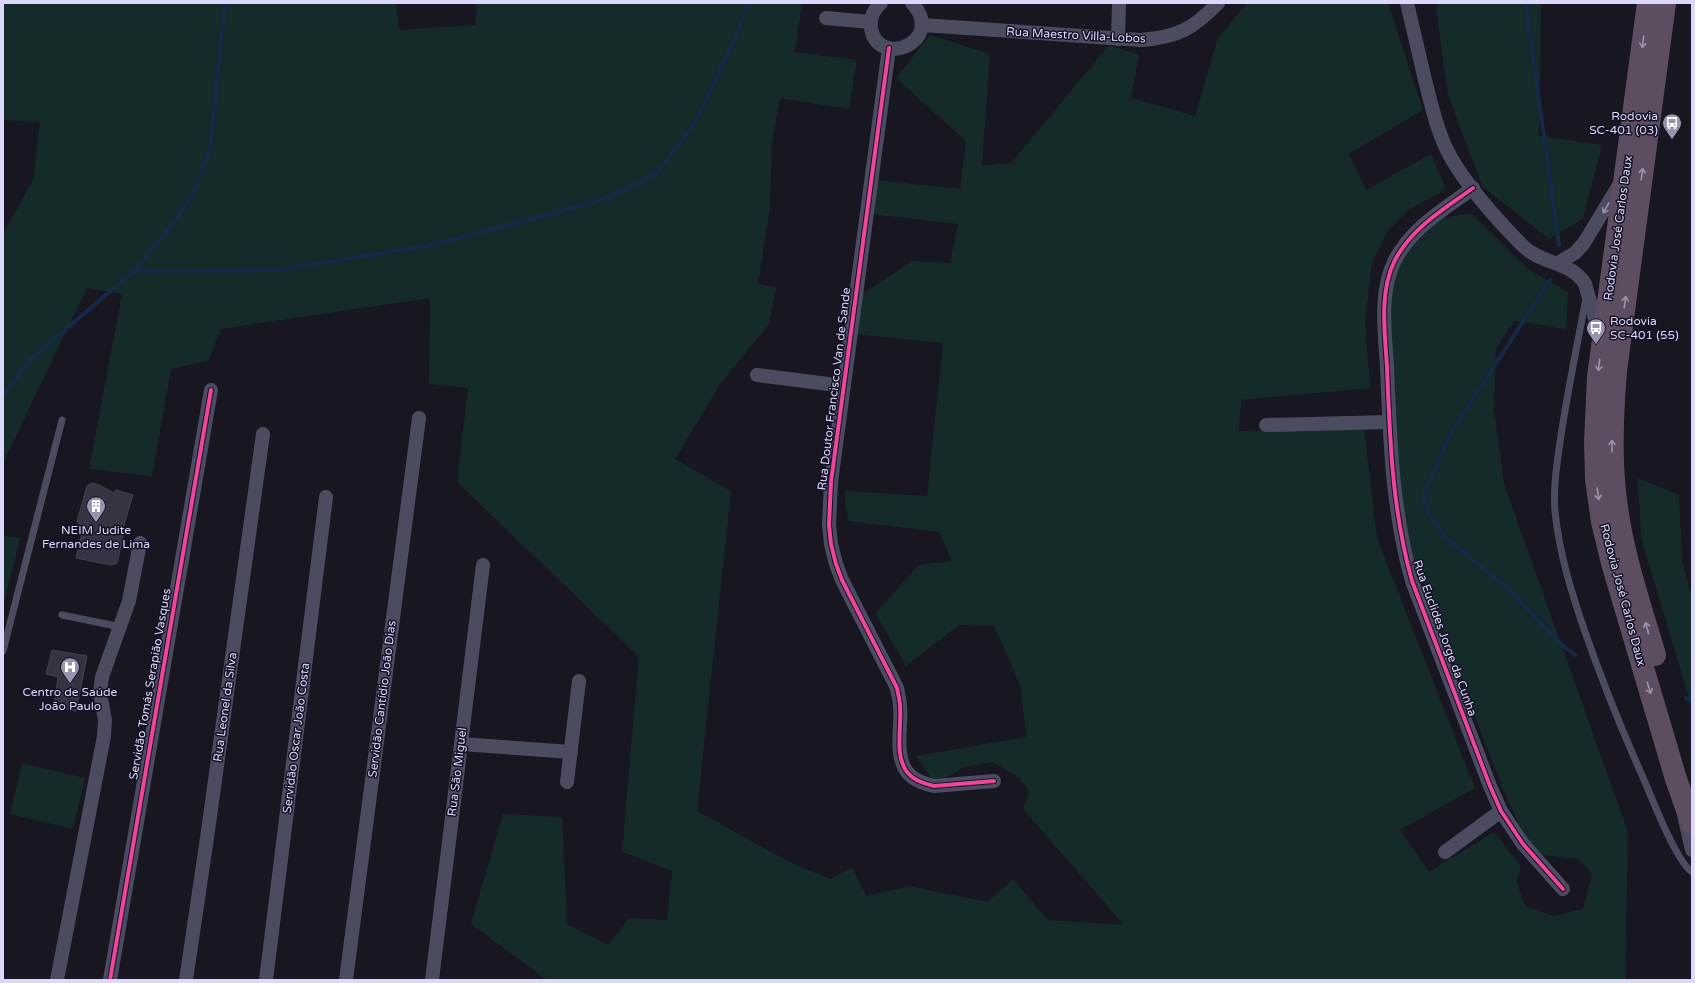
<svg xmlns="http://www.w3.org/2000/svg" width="1695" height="983" font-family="'Varela Round',sans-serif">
<rect width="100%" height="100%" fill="#181620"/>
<g fill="#152b2a">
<path d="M3 3H396L399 30 475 25 477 3H802L795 52 857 60 849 109 780 98 772 143 770 207 758 284 776 287 769 324 721 383 675 459 731 491 697 811 793 864 831 879 852 867 866 896 909 886 987 902 1013 879 1048 920 1124 925 1023 809 1029 791 1019 778 993 762 964 767 935 784 916 756 1026 737 1021 687 994 626 959 625 906 666 875 613 919 565 952 561 939 532 848 521 844 491 927 496 943 343 856 334 862 294 912 261 950 263 958 224 872 214 876 180 960 189 966 141 896 78 930 35 990 54 982 166 1011 163 1109 45 1139 55 1131 98 1195 116 1218 38 1247 3H1388L1423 110 1349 154 1366 190 1431 154 1446 189 1410 209 1388 230 1372 263 1365 321 1370 388 1241 400 1239 431 1364 428 1377 538 1475 788 1400 830 1429 872 1494 832 1521 866 1517 882 1525 906 1554 916 1583 909 1592 874 1578 859 1534 854 1507 799 1403 531 1397 471 1390 311 1392 280 1407 246 1434 220 1471 213 1528 269 1568 292 1566 329 1514 321 1496 349 1494 409 1504 484 1628 832 1625 980H547L471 924 503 814 562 817 567 924 608 945 629 918 667 920 672 871 622 852 639 657 457 482 468 388 429 384 430 298 221 329 208 361 171 369 152 476 89 469 122 294 87 288 3 463V234L33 180 40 122 3 120Z"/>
<path d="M1439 3H1541L1539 136 1602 145 1583 219 1549 239 1482 186 1448 95 1436 8Z"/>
<path d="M1638 478 1679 495 1682 560 1692 600V708L1641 538Z"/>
<path d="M3 536 20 538 3 606Z"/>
<path d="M22 763 85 778 73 829 10 814Z"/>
</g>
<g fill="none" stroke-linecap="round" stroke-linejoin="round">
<g stroke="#152a47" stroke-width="4">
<path d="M1527 3 1526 7 1559 245"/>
<path d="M134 271 275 270 427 246 592 203 613 195 656 174 695 123 729 51 749 3"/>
<path d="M1550 280 1452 431 1423 496 1428 512 1444 536 1505 586 1564 647 1575 655"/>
<path d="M3 396 31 359 134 271 176 220 195 190 210 149 225 3"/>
<path d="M1686 698 1692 701"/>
</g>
</g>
<g fill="#363442" stroke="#444153">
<path d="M92 483 99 485 114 493 116 490 133 495 123 528H125L117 563 111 565 76 558 83 530 77 521 87 486Z"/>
<path d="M52 650 87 656 76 711 54 706 58 677 46 674Z"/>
</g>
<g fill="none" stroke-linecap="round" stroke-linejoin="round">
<g stroke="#4c4c60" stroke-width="7">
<path d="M1586 298C1577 346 1567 394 1560 442 1557 464 1553 488 1555 511 1559 552 1571 591 1584 629 1601 678 1620 726 1641 773 1651 795 1675 860 1692 872"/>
<path d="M62 615 121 627"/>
<path d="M3 651 62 420"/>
</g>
<g stroke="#4c4c60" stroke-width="14">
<path d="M881 3C873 10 870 17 871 28 878 70 947 41 912 3"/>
<path d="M1407 3C1413 29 1419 54 1425 80 1431 103 1436 128 1447 150 1462 181 1499 222 1524 247 1542 264 1572 262 1585 284L1600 336"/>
<path d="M826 18 871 22"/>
<path d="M922 25 1141 40C1178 37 1193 29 1218 3"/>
<path d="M1118 39 1119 3"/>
<path d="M889 48 831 482 829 525 831 544 836 564 842 580 897 688C898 694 900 700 900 706 902 726 894 755 907 772 913 780 925 784 934 786L994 781"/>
<path d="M1473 188C1443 210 1411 228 1394 262 1379 294 1385 333 1387 367 1390 441 1392 509 1412 581L1490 786 1501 811 1523 844 1563 889"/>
<path d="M1558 263 1575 253 1584 243 1619 185"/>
<path d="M757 375 844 386"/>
<path d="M1266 425 1389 422"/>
<path d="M461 744 571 752"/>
<path d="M567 782 579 681"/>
<path d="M1684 815 1692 850"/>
<path d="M1445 852 1501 811"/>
<path d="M57 980 104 736 105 720 100 693 102 677 129 601 140 543"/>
<path d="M110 980 211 390"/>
<path d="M186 980 207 838 263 434"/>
<path d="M266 980 326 497"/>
<path d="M346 980 419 418"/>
<path d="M432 980 483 565"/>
</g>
<g stroke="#5d4d61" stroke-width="22">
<path d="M1648 3 1598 377 1595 442 1596 479 1602 522 1612 563 1676 779 1692 824"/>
<path d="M1655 655C1638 598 1618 540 1614 480 1611 444 1613 408 1616 371L1665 3"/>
</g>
<defs>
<g id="cycleway">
<path d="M889 48 831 482 829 525 831 544 836 564 842 580 897 688C898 694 900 700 900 706 902 726 894 755 907 772 913 780 925 784 934 786L994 781"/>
<path d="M1473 188C1443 210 1411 228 1394 262 1379 294 1385 333 1387 367 1390 441 1392 509 1412 581L1490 786 1501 811 1523 844 1563 889"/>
<path d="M110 980 211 390"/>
</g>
</defs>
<use href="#cycleway" stroke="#141125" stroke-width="6"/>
<use href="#cycleway" stroke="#ed469a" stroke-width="4"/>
</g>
<defs><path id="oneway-shaft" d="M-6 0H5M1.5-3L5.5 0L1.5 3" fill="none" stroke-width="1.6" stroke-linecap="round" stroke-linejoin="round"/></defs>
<g stroke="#9c92ae">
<use href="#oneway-shaft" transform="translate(1643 42) rotate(97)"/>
<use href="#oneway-shaft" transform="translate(1642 174) rotate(-82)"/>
<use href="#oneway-shaft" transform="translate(1625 302) rotate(-82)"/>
<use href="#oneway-shaft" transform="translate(1599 365) rotate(97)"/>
<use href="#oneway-shaft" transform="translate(1612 446) rotate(-91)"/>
<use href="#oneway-shaft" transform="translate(1598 494) rotate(82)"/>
<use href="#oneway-shaft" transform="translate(1647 628) rotate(-106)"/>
<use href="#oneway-shaft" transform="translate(1649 688) rotate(73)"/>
</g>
<use stroke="#9492ae" href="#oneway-shaft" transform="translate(1606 208) rotate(120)"/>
<defs>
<symbol id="bus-pin" viewBox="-11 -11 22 30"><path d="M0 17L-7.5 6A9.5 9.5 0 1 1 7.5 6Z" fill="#9794ae" stroke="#141125"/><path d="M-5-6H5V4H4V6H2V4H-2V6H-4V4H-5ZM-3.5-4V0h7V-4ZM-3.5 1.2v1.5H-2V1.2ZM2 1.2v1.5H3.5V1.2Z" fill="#fff"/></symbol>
<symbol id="building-pin" viewBox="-11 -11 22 30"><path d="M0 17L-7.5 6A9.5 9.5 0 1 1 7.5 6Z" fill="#9794ae" stroke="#141125"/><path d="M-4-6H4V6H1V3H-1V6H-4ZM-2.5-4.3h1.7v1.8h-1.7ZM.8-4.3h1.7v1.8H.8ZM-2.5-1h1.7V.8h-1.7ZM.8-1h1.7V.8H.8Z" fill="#fff"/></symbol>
<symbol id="hospital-pin" viewBox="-11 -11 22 30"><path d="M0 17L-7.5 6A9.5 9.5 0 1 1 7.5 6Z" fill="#9794ae" stroke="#141125"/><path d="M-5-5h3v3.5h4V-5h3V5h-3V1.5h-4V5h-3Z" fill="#fff"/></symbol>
</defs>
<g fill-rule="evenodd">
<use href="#bus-pin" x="1661" y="112" width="22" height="30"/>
<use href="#bus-pin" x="1585" y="317" width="22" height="30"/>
<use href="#building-pin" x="85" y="495" width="22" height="30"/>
<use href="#hospital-pin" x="59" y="656" width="22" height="30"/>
</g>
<g text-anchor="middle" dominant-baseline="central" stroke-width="3" stroke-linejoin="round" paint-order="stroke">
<g font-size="12" fill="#dbd8fb" stroke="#141125">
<text transform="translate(1076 35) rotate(3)">Rua Maestro Villa-Lobos</text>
<text transform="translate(1618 228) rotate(-82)">Rodovia José Carlos Daux</text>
<text transform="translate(834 389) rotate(-83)">Rua Doutor Francisco Van de Sande</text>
<text transform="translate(1623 595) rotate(75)">Rodovia José Carlos Daux</text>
<text transform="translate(1445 638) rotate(70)">Rua Euclides Jorge da Cunha</text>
<text transform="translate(150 684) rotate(-80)">Servidão Tomás Serapião Vasques</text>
<text transform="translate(382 699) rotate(-83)">Servidão Cantídio João Dias</text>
<text transform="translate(225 707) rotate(-82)">Rua Leonel da Silva</text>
<text transform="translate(296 738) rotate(-83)">Servidão Oscar João Costa</text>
<text transform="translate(457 772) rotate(-83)">Rua São Miguel</text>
</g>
<g font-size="12" fill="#dbd8fb" stroke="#141125">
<text x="1658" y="116" text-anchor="end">Rodovia<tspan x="1658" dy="14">SC-401 (03)</tspan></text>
<text x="1610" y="321" text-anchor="start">Rodovia<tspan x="1610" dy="14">SC-401 (55)</tspan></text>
<text x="96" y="530">NEIM Judite<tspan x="96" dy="14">Fernandes de Lima</tspan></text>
<text x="70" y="692">Centro de Saúde<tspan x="70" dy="14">João Paulo</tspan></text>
</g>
</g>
<rect width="1695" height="983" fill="none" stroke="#dbd8fb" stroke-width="8"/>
</svg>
